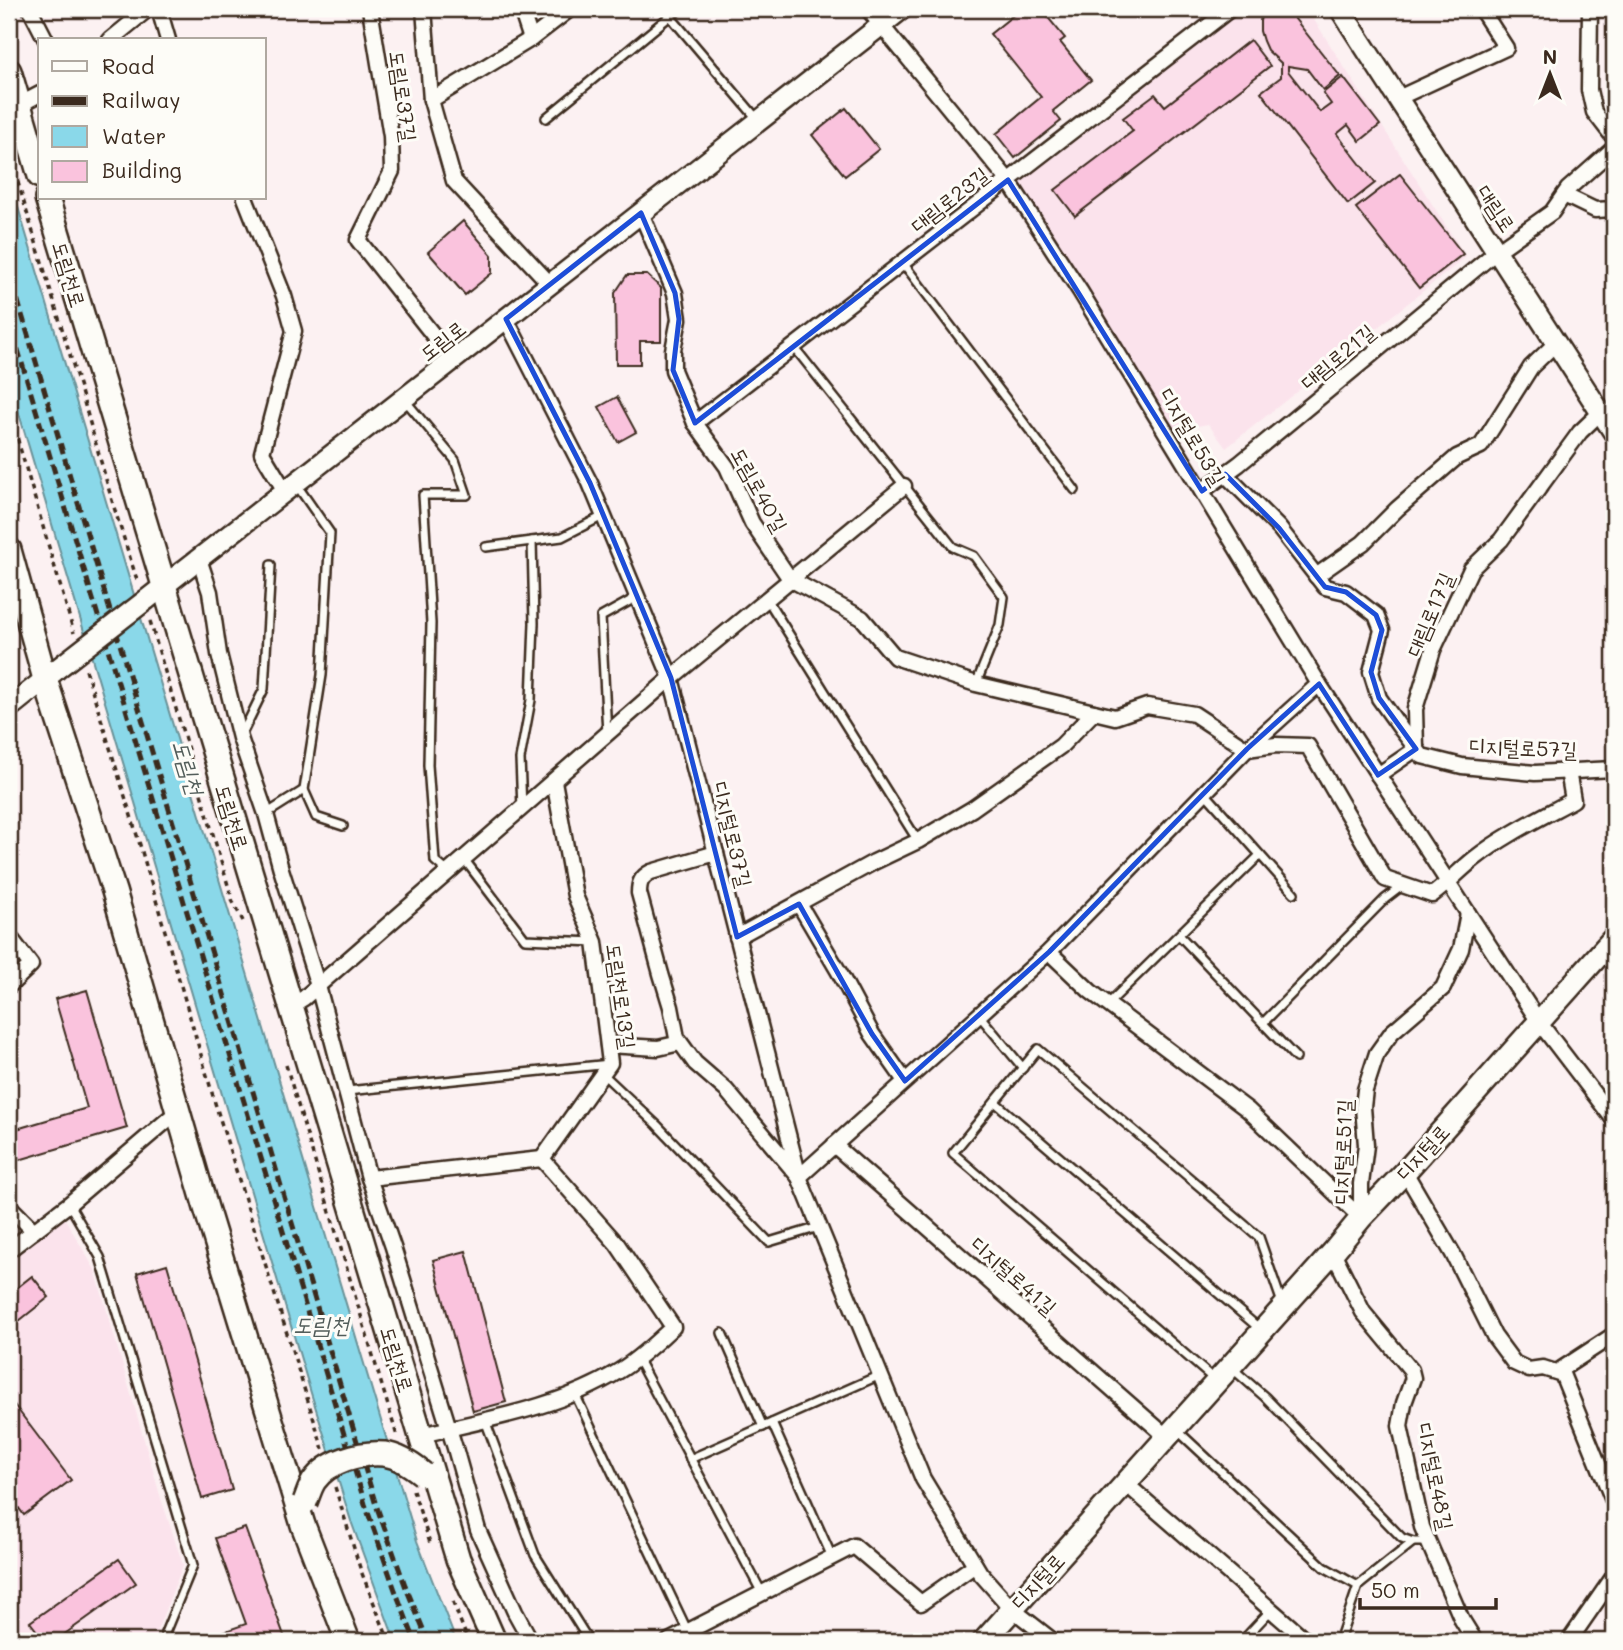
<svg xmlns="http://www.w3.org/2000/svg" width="1623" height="1650" font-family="Mali,'Poor Story',sans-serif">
<rect width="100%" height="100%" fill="#fcf1f2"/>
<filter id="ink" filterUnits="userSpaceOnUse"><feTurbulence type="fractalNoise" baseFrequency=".0143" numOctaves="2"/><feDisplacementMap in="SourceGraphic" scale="14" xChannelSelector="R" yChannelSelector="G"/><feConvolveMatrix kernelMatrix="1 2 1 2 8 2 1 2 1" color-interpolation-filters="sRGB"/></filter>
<g filter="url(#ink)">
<g fill="#fbe3ec">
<path d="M1234 9H1307L1466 257 1226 448 1208 424 1175 430 1017 178Z"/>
<path d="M64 1217 95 1270 160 1495 183 1565 156 1633 158 1641H9V1259Z"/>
</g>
<path fill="#8ad8e9" stroke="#6a9298" stroke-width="2" d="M9 177 417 1541 456 1641H395L351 1521 311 1393 9 380Z"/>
<g fill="#fac3dd" stroke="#3b2a1e" stroke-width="2">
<path d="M1021 9H1041L1065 38 1060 42 1091 80 1053 111 1061 121 1015 158 996 134 1041 97 990 34Z"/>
<path d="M1265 9H1287L1340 76 1323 90 1307 69 1288 66V71L1320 112 1331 104 1323 93 1343 77 1380 125 1360 141 1348 125 1337 134 1375 183 1348 204 1261 92 1281 77V63L1267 50 1263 41 1260 31V21L1262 11Z"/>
<path d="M1250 40 1270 66 1075 216 1055 190 1133 131 1123 118 1155 94 1165 106Z"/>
<path d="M846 108 879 149 845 176 812 135Z"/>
<path d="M1400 174 1463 254 1419 288 1356 208Z"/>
<path d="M463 221 492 255V273L465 295 428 252Z"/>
<path d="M627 275H647L661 288V341H640V364H616L615 293Z"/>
<path d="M617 397 636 432 618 442 599 407Z"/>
<path d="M87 990 127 1128 19 1160 10 1131 87 1108 55 999Z"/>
<path d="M466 1251 506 1402 473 1411 433 1260Z"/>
<path d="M167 1264 232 1490 202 1499 137 1273Z"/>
<path d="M32 1276 49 1297 9 1329V1294Z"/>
<path d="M9 1398 71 1480 24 1515 9 1495Z"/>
<path d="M245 1528 286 1641H197L246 1624 215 1538Z"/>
<path d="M119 1559 136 1583 62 1636 65 1641H31L40 1635 30 1622Z"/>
</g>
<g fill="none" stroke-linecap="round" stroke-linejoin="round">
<defs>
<g id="service">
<path d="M680 9 670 16 758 120"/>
<path d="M546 118 670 16"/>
<path d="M903 263 1075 490"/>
<path d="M794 347 953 547 974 556 1004 597 1000 625 976 684"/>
<path d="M404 399 455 460 467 495H423L431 623 428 765 435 861 448 872"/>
<path d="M296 484 330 533 322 675 304 790 316 817 343 826"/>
<path d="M486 547 562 537 603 516"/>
<path d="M767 599 918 841"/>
<path d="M242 734 264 689 271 565"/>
<path d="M607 734 601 617 637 597"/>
<path d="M1205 793 1294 893"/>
<path d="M522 808 520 759 531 700 534 623 532 541"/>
<path d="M266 814 304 790"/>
<path d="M464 859 525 939 595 942"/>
<path d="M1179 935 1296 1058"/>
<path d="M1108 1004 1260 855"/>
<path d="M979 1015 1023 1068"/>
<path d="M1263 1023 1385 899 1402 886"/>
<path d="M603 1074 657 1125 769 1242 819 1227"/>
<path d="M347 1091 610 1064"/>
<path d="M995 1102 1260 1329"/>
<path d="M69 1204 100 1257 193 1565 165 1633 168 1641"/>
<path d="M722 1333 763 1427"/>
<path d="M637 1358 762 1593"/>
<path d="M1233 1369 1265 1397 1402 1538 1413 1542H1428"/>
<path d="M1216 1381 953 1153 1038 1049 1259 1237 1282 1303"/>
<path d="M575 1394 688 1632"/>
<path d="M485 1420 535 1555 589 1641"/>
<path d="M772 1423 832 1557"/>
<path d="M1178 1431 1324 1567 1358 1586"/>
<path d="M690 1459 880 1375"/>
<path d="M1358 1586 1413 1542"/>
<path d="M1242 1641 1271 1610"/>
<path d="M1339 1641 1358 1586"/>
</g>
<g id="minor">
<path d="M30 9 46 40"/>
<path d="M159 9 168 40"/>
<path d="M370 9 391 136 392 171 358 240 453 360"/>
<path d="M424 9 431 100"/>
<path d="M521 9 531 39"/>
<path d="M868 9 1008 180 1080 291 1319 684 1539 1022 1614 1120"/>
<path d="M1590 9 1589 90 1594 112 1614 138"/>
<path d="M110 40 148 9"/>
<path d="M1398 98 1506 48 1481 9"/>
<path d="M19 105 40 94"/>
<path d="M1564 195 1595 210 1614 209"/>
<path d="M245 198 284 296 294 331 262 453 285 491"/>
<path d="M641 213 675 293 679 319 673 350V370L695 423 727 467 752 523 790 579 862 618 895 657 976 684 1115 717 1147 706 1194 714 1247 749 1276 745 1308 746 1385 879 1432 895C1447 884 1459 871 1474 859 1503 836 1540 818 1573 800L1568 771"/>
<path d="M550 284 454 181 431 100 531 39 570 9"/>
<path d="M506 319 590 483 671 678 799 1177 923 1479 980 1573 1012 1609 1053 1641"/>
<path d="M695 423 1230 9"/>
<path d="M1225 474 1279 528 1325 587 1346 592 1376 615 1382 630 1371 672 1379 698 1401 729 1422 756 1462 766 1535 773 1614 769"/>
<path d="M1202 491 1239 464 1497 251 1552 212 1568 189 1614 148"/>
<path d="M199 559 210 592 219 654 240 738 266 814 281 869 318 986 369 1178 393 1247 455 1448 478 1530 515 1612 531 1641"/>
<path d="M1316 576 1363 543 1397 509 1457 457 1481 446 1531 367 1556 343"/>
<path d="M1378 775 1416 749 1415 709 1433 650 1471 569 1501 540 1580 432 1601 412"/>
<path d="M716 853 651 872C641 877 639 883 639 893L661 974 671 1007 677 1038 695 1063 726 1090 799 1177 1049 952 1247 749 1319 684"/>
<path d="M799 904 839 972 872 1034 905 1081"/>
<path d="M9 936 31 965 9 986"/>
<path d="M737 937 874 862 918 841 972 809 1061 746 1094 712"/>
<path d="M1049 952 1090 991 1248 1110 1361 1218"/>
<path d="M291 1006 304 998 671 678 904 486"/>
<path d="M608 1045 658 1048 680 1043"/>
<path d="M834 1145 1167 1437"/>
<path d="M1405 1172 1453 1254 1494 1336 1514 1363 1529 1370 1543 1368 1562 1374 1614 1503"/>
<path d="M369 1178 542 1159"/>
<path d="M9 1206 34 1231"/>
<path d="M1361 1218V1184L1366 1145 1363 1107 1365 1090 1377 1053 1392 1032 1443 988 1461 949 1468 913"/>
<path d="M9 1250 69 1204 178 1111"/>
<path d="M1333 1252 1363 1312 1411 1370 1413 1378 1404 1403 1400 1426 1422 1527 1462 1620 1475 1641"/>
<path d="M1557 1372 1612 1336 1614 1338"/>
<path d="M421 1435C488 1419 559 1408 619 1371 639 1359 656 1342 673 1327L617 1244 542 1159 610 1063 595 942 575 896 554 781"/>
<path d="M1125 1483 1307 1641"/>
<path d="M669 1641 854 1546 921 1603 975 1565"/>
<path d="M1569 1641 1614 1576"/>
</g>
<g id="tertiary">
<path d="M1340 9 1614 433"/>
<path d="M146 600 902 9"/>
<path d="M9 708 55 671"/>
</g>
<path id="secondary" d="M984 1641 1333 1252 1361 1218 1405 1172 1614 938"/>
<g id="primary">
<path d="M9 71 40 176"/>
<path d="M47 198 458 1559 494 1641"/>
<path d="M9 550 45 679 114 891 206 1208 303 1525 348 1641"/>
</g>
</defs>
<use href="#service" stroke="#3b2a1e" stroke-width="12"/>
<use href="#minor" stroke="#3b2a1e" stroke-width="19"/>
<use href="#tertiary" stroke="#3b2a1e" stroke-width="24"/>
<use href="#secondary" stroke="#3b2a1e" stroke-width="26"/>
<use href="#primary" stroke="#3b2a1e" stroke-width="28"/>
<g stroke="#3b2a1e" stroke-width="3.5" stroke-dasharray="5 5" stroke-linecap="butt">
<path d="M9 153 80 388 113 504 138 583"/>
<path d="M9 410 74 633"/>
<path d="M150 621 233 902 243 921"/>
<path d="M86 670 140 845 215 1103 323 1449"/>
<path d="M286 1065 397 1436"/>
<path d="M335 1487 361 1571 389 1641"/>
<path d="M413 1490 431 1546"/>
<path d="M453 1602 468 1641"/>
</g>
<use href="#service" stroke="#fdfcf7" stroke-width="7"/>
<use href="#minor" stroke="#fdfcf7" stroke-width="14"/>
<use href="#tertiary" stroke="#fdfcf7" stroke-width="19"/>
<use href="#secondary" stroke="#fdfcf7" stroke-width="21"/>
<use href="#primary" stroke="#fdfcf7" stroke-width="23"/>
<g stroke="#3b2a1e" stroke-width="5" stroke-dasharray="10 5" stroke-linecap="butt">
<path d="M9 271 375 1502 405 1585 428 1641"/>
<path d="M9 320 365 1504 395 1590 415 1641"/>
</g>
<defs>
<path id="tertiary-bridge" d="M57 669 146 600"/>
<path id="primary-bridge" d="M305 1502C308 1495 310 1487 314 1481 328 1461 360 1452 384 1454 399 1456 412 1465 423 1474"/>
</defs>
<use href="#tertiary-bridge" stroke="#3b2a1e" stroke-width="24" stroke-linecap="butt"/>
<use href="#primary-bridge" stroke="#3b2a1e" stroke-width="28" stroke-linecap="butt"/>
<use href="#tertiary-bridge" stroke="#fdfcf7" stroke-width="19"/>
<use href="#primary-bridge" stroke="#fdfcf7" stroke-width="23"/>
</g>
</g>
<path fill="none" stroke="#1d4ed8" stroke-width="5" stroke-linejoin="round" d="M1008 180 1202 491 1225 474 1279 528 1325 587 1346 592 1376 615 1382 630 1371 672 1379 698 1416 749 1378 775 1319 684 1247 749 1049 952 905 1081 872 1034 799 904 737 937 671 678 590 483 506 319 641 213 675 293 679 319 673 370 695 423Z"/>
<g text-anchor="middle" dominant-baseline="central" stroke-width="6" stroke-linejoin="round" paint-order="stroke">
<g font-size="21" fill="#3b2a1e" stroke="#fdfcf7">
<text transform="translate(404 96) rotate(82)">도림로37길</text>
<text transform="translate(949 199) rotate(-38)">대림로23길</text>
<text transform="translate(1497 208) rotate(57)">대림로</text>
<text transform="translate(70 274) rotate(73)">도림천로</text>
<text transform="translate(442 340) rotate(-38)">도림로</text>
<text transform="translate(1337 356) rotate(-40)">대림로21길</text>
<text transform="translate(1193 436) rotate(59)">디지털로53길</text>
<text transform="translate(760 489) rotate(61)">도림로40길</text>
<text transform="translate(1429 614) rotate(-67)">대림로17길</text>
<text transform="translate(1523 747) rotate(2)">디지털로57길</text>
<text transform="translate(233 817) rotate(73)">도림천로</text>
<text transform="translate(733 834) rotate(76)">디지털로37길</text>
<text transform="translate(622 996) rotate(82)">도림천로13길</text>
<text transform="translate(1342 1152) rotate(-88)">디지털로51길</text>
<text transform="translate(1422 1152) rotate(-48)">디지털로</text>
<text transform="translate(1014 1275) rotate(41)">디지털로41길</text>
<text transform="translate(398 1359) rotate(73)">도림천로</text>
<text transform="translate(1436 1476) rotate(78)">디지털로48길</text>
<text transform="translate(1037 1581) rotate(-48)">디지털로</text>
</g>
<g font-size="23" font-style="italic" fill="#535e5b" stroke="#fdfcf7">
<text transform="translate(189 767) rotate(73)">도림천</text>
<text x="321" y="1324">도림천</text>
</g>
</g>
<rect width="1623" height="1650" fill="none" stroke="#fdfcf7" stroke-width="35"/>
<rect x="18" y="18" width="1588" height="1615" fill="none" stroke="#3b2a1e" stroke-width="2.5" filter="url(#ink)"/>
<rect x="38" y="38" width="228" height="161" fill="#fdfcf7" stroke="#afa8a0" stroke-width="2"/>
<rect x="52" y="61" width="35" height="10" fill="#fdfcf7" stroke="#afa8a0" stroke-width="2"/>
<text x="102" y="74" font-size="21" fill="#3b2a1e">Road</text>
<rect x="52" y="96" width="35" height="10" fill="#3b2a1e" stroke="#afa8a0" stroke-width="2"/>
<text x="102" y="108" font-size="21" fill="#3b2a1e">Railway</text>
<rect x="52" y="126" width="35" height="21" fill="#8ad8e9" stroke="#afa8a0" stroke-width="2"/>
<text x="102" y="144" font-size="21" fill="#3b2a1e">Water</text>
<rect x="52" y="161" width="35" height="21" fill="#fac3dd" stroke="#afa8a0" stroke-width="2"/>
<text x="102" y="178" font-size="21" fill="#3b2a1e">Building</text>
<g transform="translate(1550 74)" stroke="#fdfcf7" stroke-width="5" paint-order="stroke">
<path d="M0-5L12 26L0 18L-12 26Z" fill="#3b2a1e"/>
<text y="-10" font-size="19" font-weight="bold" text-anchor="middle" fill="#3b2a1e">N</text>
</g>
<path d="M1360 1598v10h136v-10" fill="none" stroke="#3b2a1e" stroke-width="3.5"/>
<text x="1371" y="1598" font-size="21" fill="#3b2a1e" stroke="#fdfcf7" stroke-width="5" paint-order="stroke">50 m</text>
</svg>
